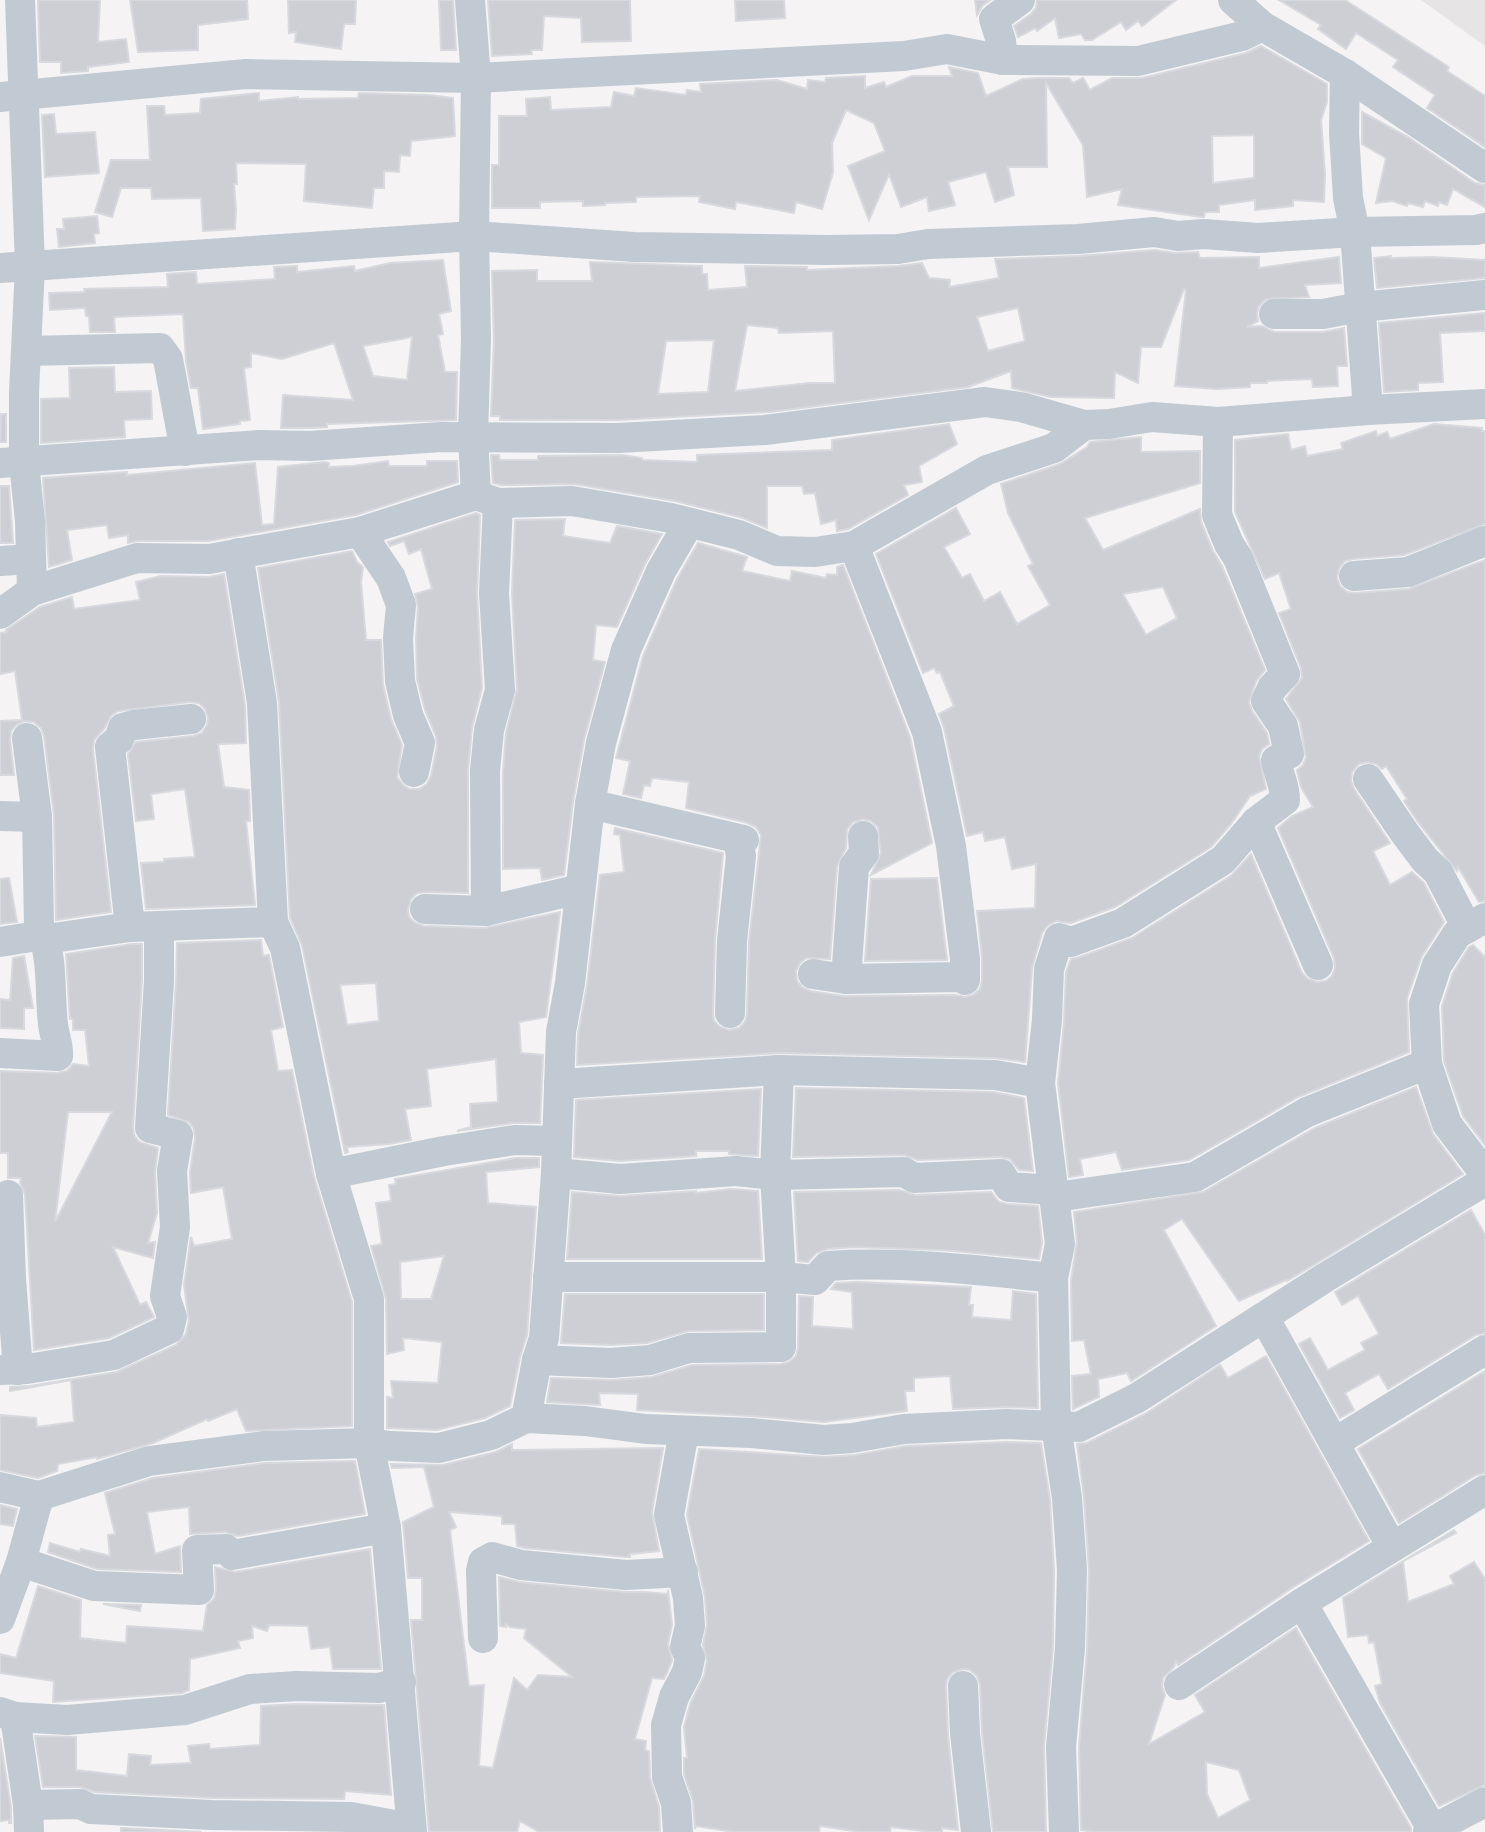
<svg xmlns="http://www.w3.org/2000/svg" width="1485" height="1832" font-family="'Space Grotesk',sans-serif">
<rect width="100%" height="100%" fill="#f5f3f3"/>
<path fill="#e6e4e5" d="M1421 0H1485V46Z"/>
<g fill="#cdcfd5" stroke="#d7d9de" stroke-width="2" fill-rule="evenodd">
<path d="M38 0H100L98 42 126 39 129 62 88 67V71L61 73V62H40Z"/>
<path d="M130 0H247L248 19 198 25V50L138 52Z"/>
<path d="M288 0H356L355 24H344L341 49 295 42 296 32 289 33Z"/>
<path d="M439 0H453L456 50H441Z"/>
<path d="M488 0H630L631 41 582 42 581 18 544 16 542 50H531L532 54 492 56Z"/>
<path d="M735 0H784L785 18 736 21Z"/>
<path d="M975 0H990L983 5 977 15Z"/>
<path d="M1037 0H1176L1142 26 1138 21 1126 30 1121 22 1092 40H1085L1081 34 1059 38 1055 18 1037 31 1035 28 1018 37 1014 26 1031 14 1036 8Z"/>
<path d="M1279 0H1345L1449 67 1447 71 1485 96V147L1427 108 1435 95 1393 67 1398 60 1356 33 1346 49 1318 29 1321 25Z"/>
<path d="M1261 46 1327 84V102L1321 120 1325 174 1324 202 1293 200V206L1255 210V200L1219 205V212H1205L1204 217H1201L1118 205 1122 189 1087 197 1083 145 1046 83 1047 167H1008L1014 195 995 202 986 172 948 182 955 205 929 211 927 197 901 207 889 174 869 220 848 166 885 151 874 123 846 110 832 143 833 172 822 209 796 202 794 213 736 202 735 209 699 202 700 196 636 197V202L605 203V205L583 206V201L540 202V208H492V165H499V116H527L526 99 550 97 551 110 611 107 614 92 634 96 636 88 686 95 687 90 701 92 700 84 777 80 807 89 808 80 825 82 826 78 865 76V88L884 82 886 87 912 76H952L949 67 978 73 986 96 1023 79 1039 78H1069L1073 83 1083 78 1090 90 1112 78H1142L1246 53ZM1254 135V178L1213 183 1212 136Z"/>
<path d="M259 93V101L298 97V99L358 98 359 93 428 95 453 98 455 136 411 141 410 156 400 155 399 172 384 171V188H374L372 208 304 201 306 164 236 163 237 184H234L236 210 235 229 203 231 201 198 152 199 151 188H121L112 217 95 212 111 160H150L147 106H164L165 115 200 113 201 99Z"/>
<path d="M1362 112 1408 137 1475 183 1485 185V207L1453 189 1447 205 1439 202 1438 206 1425 201 1423 207 1408 203 1407 206 1392 201 1376 203 1386 158 1362 144Z"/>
<path d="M54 114 56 134 95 132 99 173 45 177 42 115Z"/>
<path d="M97 216 99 233 94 234 95 243 59 247 57 229H64L63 219Z"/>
<path d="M1155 250 1175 253 1198 252 1200 258 1259 257V268L1339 257 1341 283 1305 285 1309 297 1266 299 1259 306 1257 313 1258 321 1247 327 1262 326 1274 332H1323L1344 328 1347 366H1337L1338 386 1313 387 1312 379 1267 381V383H1250V387L1217 389 1175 386 1186 290 1184 289 1161 347H1141L1138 383 1115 372 1114 398 1051 397 1012 388 1011 371 968 387 769 412 618 420H500V416H491L494 340 492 271 537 270V281H592L590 262 702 266V274H707L708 290 747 287 745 266 807 267V270L898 266 922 263 929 278 950 280 949 287 999 278 995 259 1079 256ZM1018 308 1025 341 988 351 977 317ZM747 325 778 328 779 333 833 331 835 383H810L735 391ZM714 340 708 392 658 394 666 341Z"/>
<path d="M1391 256V258L1433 257 1485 260V278L1377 288 1374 258Z"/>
<path d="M443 260 451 311 439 314 443 334 438 335 445 372H457L456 420 327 424V427L310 428H281L283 395 353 400 334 343 282 359 251 353V367L244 368 250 420 240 421V424L203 429 198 388H191L186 361 183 314 114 317 115 332H90L89 316H86L85 308 50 310 49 293 85 292 84 289 168 287 167 274 196 272 197 284 275 279 274 267 297 266V272L354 266 355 271 390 263ZM412 337 407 380 373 376 363 346Z"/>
<path d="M1485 313V331L1440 333 1443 382 1418 383V390L1384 392 1379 323Z"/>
<path d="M114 367 115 392 151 391 152 419 124 420 125 437 41 443V399L70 398 69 368Z"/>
<path d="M1 414H6V442H0Z"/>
<path d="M949 424 957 444 919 466 922 482 904 485 908 495 848 529 837 531 836 520 821 524 815 493 804 494 802 486H767V528L743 518 675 501 575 484 501 485 493 483 491 455H499L500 460H538V456L622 455 642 458V460L697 462V455L832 450V440Z"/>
<path d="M1434 424 1482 428V431H1485V524L1404 555 1353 559 1345 561 1339 568 1337 578 1340 586 1347 592 1355 593 1409 589 1485 560V901L1479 902 1458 867 1457 871 1418 822 1404 801 1407 799 1386 766 1382 769 1376 764 1367 762 1359 764 1352 772 1351 781 1354 789 1390 843 1373 851 1390 885 1412 872 1424 883 1444 922 1422 956 1407 998 1409 1052 1298 1097 1189 1160 1122 1170 1116 1152 1080 1159 1083 1175 1069 1177 1058 1083 1064 1022 1066 972 1071 959 1077 958 1132 938 1232 875 1251 854 1302 973 1308 979 1317 982 1326 981 1332 976 1335 968 1334 958 1278 828 1292 816 1313 807 1301 787 1297 770 1303 765 1306 758 1300 722 1286 699 1302 678 1301 668 1279 613 1291 609 1279 573 1265 579 1235 512V440L1288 434 1291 450 1305 446 1307 456 1343 449 1341 443 1376 431 1377 436 1387 432 1390 439Z"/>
<path d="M1141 437V452L1200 451V483L1085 518 1103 550 1200 509 1201 522 1213 551 1222 566 1265 670 1256 681 1249 702 1252 711 1267 733 1269 744 1262 749 1259 756 1266 789 1250 796 1231 824 1211 847 1115 907 1071 923 1056 921 1047 926 1042 933 1032 968 1025 1062 995 1058 779 1053 577 1065 578 1034 587 985 600 875 624 872 620 835 614 834 615 828 723 853 715 940 713 1013 714 1021 720 1027 729 1030 739 1028 745 1022 747 1014 749 942 761 835 756 827 748 823 686 808 689 782 652 778 650 786 644 785 641 798 623 794 630 761 616 758 643 656 677 579 698 543 747 557 742 571 790 581 792 571 826 578 827 574 837 575V567L843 565 910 737 932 843 871 875 881 853 878 827 871 821 863 819 853 822 847 829 846 848 837 866 830 959 806 958 800 963 796 971 797 981 803 988 810 991 843 996 955 995 965 997 973 995 980 989 982 981V957L977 911 1035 908 1036 864 1012 869 1005 837 985 841 983 832 967 836 944 728 939 714 954 706 940 672 937 673 934 668 923 673 876 554 956 508 970 534 944 547 962 578 970 574 984 601 1000 592 1017 624 1050 605 1028 566 1033 564 1008 513 1001 484 1060 464 1087 447 1090 442ZM1163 587 1177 618 1146 635 1123 594Z"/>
<path d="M388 461 389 466H427V461H457L458 482 356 515 208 541H137L128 543V535L109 538 107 525 67 530 72 560 49 567 43 478 127 472V475L255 463 262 525 274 524 278 467 325 462 329 463V467L353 466Z"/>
<path d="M0 486H9L13 543H0Z"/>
<path d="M476 513 480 515 477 594 482 688 472 728 468 769V893L426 892 417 893 411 899 408 909 409 917 415 923 424 926 485 928 560 912 546 1017 519 1022 521 1053 543 1055 540 1123H513L457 1131 471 1127 470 1104 498 1102 496 1059 427 1069 431 1106 405 1109 411 1140 389 1144 347 1147 348 1152 345 1153 302 945 290 918 279 702 258 568 352 551 357 562 363 567 361 582 366 640H381L383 685 391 719 402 745 397 777 403 785 410 789H419L427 784 431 776 437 746 436 736 425 710 417 679 416 638 418 607 415 594 432 589 421 549 409 554 404 541 390 546 388 542ZM376 983 379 1021 347 1025 340 985Z"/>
<path d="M565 519 563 536 610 543 617 526 662 534 645 564 617 627 596 625 593 660 605 662 584 740 573 802 564 875 542 880 540 868 503 869V772L506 733 517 689 512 593 515 520Z"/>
<path d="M224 574 245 705 246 743 218 744 224 787 249 790 250 821H246L255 905 146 909 141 863 164 862V859L195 857 185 789 151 794 154 819 136 821 128 754 136 742 193 736 202 733 207 725 208 718 205 709 199 703 189 702 118 711 111 716 104 729 94 740 93 749 111 912 56 920 54 815 44 736 41 728 34 722 24 721 16 725 11 731 10 740 14 775H0V721L22 720 15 671 0 674V633L7 632 6 630 40 607 72 597 74 609 140 600 136 582 161 576 209 577Z"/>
<path d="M9 878 17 922 0 924V879Z"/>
<path d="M937 878 947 960 865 961 871 879Z"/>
<path d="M261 940 263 956 269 955 283 1027 271 1030 278 1071 292 1070 314 1177 352 1302V1426L246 1431 237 1409 208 1421 207 1419 153 1443 97 1459V1457L58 1464 57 1471 38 1478 0 1470V1415L36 1418 37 1427 74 1422 71 1380 10 1391V1387L30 1386 117 1372 176 1345 186 1334 189 1321 184 1285 191 1237 194 1246 232 1239 223 1187 191 1193 190 1172 195 1138 194 1129 189 1122 168 1115 176 982 177 943Z"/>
<path d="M132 944H142V980L133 1128 134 1135 139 1142 158 1148 155 1172 157 1213 148 1243 155 1242 153 1258 113 1247 140 1305 146 1302 154 1317 109 1338 34 1350 25 1194 20 1183 21 1178H8V1153H0V1071L57 1073 67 1071 73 1064 89 1066 85 1030H73V1019H70L66 954ZM68 1112H112L55 1222Z"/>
<path d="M1473 945 1485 957V1145L1463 1116 1444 1061 1442 1006 1453 973 1469 947Z"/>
<path d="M24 956 33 1008H24V1029L0 1028V999L10 1000 13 958Z"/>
<path d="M1416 1087 1433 1134 1463 1174 1287 1281 1286 1280 1239 1301 1182 1219 1164 1230 1216 1326 1131 1381 1127 1373 1098 1379 1099 1397 1073 1409 1072 1376 1091 1374 1084 1340 1072 1341 1071 1280 1077 1242 1074 1212 1203 1192 1315 1128Z"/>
<path d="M796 1088 993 1092 1024 1098 1033 1171 1019 1170 1010 1159 1000 1157 918 1160 904 1155 793 1157Z"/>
<path d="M761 1089 758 1156 729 1154V1151H696V1156L620 1161 574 1157 576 1100Z"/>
<path d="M516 1158H539V1167L486 1172 488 1203 536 1207 527 1335 520 1357 510 1406 485 1418 437 1430 387 1428V1397L393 1398 391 1381 438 1383 442 1342 403 1338 404 1350 387 1354 386 1299 371 1246 382 1244 376 1203 391 1201 389 1185 396 1184 395 1179ZM444 1256 431 1299H401L400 1262Z"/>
<path d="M731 1189 758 1191 762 1259H567L572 1192 621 1196 696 1191V1193Z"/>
<path d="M899 1190 915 1195 991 1192 999 1202 1007 1204 1038 1206 1042 1243 1039 1259 942 1250 855 1247 827 1249 816 1253 808 1262 798 1261 794 1192Z"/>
<path d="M1471 1210 1485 1235V1333L1476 1335 1388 1389 1379 1374 1345 1393 1354 1410 1340 1418 1299 1344 1310 1338 1328 1370 1365 1350 1361 1343 1379 1334 1358 1296 1342 1305 1335 1292Z"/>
<path d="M857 1282 971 1287 969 1305H973L972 1317 1011 1320 1013 1291 1036 1294 1038 1408 1006 1407 953 1409 950 1376 914 1378V1391H905L907 1411 824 1422 752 1416 637 1410 638 1394 599 1393 600 1405 547 1402 551 1378 612 1380 652 1377 692 1365 781 1364 789 1362 796 1356 798 1348 799 1296 813 1297 812 1326 853 1329 852 1292 831 1289 836 1283Z"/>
<path d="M565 1294H764V1330L688 1331 647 1343 611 1345 561 1343Z"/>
<path d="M1266 1356 1369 1541 1292 1588 1178 1665 1176 1661 1174 1667 1163 1678 1162 1687 1165 1695 1149 1744 1205 1712 1195 1695 1296 1628 1411 1828V1832H1094L1081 1830 1079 1747 1087 1650 1089 1570 1084 1497 1077 1444 1087 1443 1145 1414 1220 1365 1228 1378ZM1206 1762 1239 1770 1250 1800 1218 1818 1207 1794Z"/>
<path d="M1485 1371V1473L1476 1475 1399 1523 1358 1449Z"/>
<path d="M1007 1442 1041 1443 1050 1500 1054 1570 1053 1647 1044 1746 1046 1832H993L982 1732 980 1685 977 1676 970 1670 963 1669 953 1672 947 1679 946 1687 948 1735 958 1830 942 1828V1832H931L891 1827 890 1832H860L820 1826 819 1832H734L696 1826 695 1829 693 1801 684 1774V1758H687L684 1727 690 1704 704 1676 707 1661 703 1645 707 1625 705 1597 687 1515 699 1449 825 1457 855 1455 906 1446Z"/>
<path d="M512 1444V1450L663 1448 652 1512 659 1551 630 1554V1557H626L524 1548 517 1546 515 1524H502V1516L449 1512 456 1527 450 1530 469 1686 484 1685 479 1766 493 1768 514 1678 527 1690 538 1675 572 1677 524 1638 526 1629 510 1627 506 1624V1627L500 1626 499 1577 519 1582 625 1592H644L668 1594V1590L672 1625 668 1644 672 1660 670 1666 664 1679 652 1678 635 1739 646 1741 645 1750 649 1751 650 1778 659 1807 660 1832H539L520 1821 517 1832H429L411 1620H422V1578H408L403 1522 434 1507 424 1467 392 1468 391 1464 443 1465 496 1452Z"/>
<path d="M355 1461 365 1514 238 1536 225 1532 190 1534 189 1507 147 1512 155 1554 180 1546 181 1572 97 1569 48 1552 50 1543 80 1552 81 1549 110 1556 108 1535 115 1534 105 1493 153 1478 265 1463Z"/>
<path d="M0 1505 17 1509 13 1526 0 1524Z"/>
<path d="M1454 1530 1456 1533 1403 1561 1408 1602 1454 1584 1450 1576 1474 1562 1485 1579V1785L1439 1806 1380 1703 1375 1686 1382 1684 1374 1642 1369 1643 1368 1635 1348 1637 1343 1598Z"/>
<path d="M370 1549 381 1669H333L330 1647 311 1649 308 1626 269 1625 267 1631 252 1626 253 1638 238 1641 240 1648 190 1659 189 1690 182 1693 53 1702 54 1681 0 1673V1654L16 1658 38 1586 81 1600 80 1638 126 1643 127 1626 203 1631 207 1605 214 1599 216 1590 215 1567 235 1572Z"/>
<path d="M103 1604 141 1605 140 1611Z"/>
<path d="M297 1704 384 1705 391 1795 345 1791 344 1799 213 1798 95 1792 80 1787H43L35 1736 76 1737V1770L127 1776 129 1754 151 1756 150 1765 191 1763 188 1746 209 1744 210 1749 260 1745 261 1706Z"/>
<path d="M0 1738 11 1807V1823H9V1820L0 1821Z"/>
<path d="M121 1828 201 1832H121Z"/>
</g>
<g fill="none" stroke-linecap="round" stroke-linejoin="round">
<g stroke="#c1cad2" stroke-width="30">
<path d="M20 0 30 266 24 392V463L30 521 32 591"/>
<path d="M470 0 476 78 474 236 476 339 473 436 476 495"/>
<path d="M1233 0 1262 26 1345 74 1485 168"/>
<path d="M1003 60 1001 41 994 19 1020 0"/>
<path d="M1345 74 1344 133 1348 198 1355 232 1368 410"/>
<path d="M0 97 246 74 476 78 904 56 947 49 1003 60 1138 61 1242 36 1262 26"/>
<path d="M0 268 474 236 634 247 827 250 898 249 928 244 1078 239 1154 232 1178 236 1204 234 1258 238 1355 232 1476 230 1485 228"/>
<path d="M1274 314H1323L1360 307 1485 295"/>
<path d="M26 351 160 348 168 359 185 451"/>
<path d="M0 463 259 445 310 446 441 437 618 438 765 430 985 402 1021 407 1084 425"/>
<path d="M360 532 391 578 401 605 398 638 400 681 408 715 420 743 414 772"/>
<path d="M238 553 262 703 273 922 285 948 331 1174 444 1151 515 1140 556 1141"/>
<path d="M0 561 31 559"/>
<path d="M1354 576 1408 572 1485 541"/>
<path d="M0 614 32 591 137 558 209 559 360 532 476 495 498 503 572 501 671 518 739 535 777 551 815 552 854 546 987 470 1054 448 1084 425 1109 424 1152 417 1218 422 1368 410 1485 404"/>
<path d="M1368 779 1404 832 1425 860 1438 872 1467 928"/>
<path d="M590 804 744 840 739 845 741 856 732 941 730 1013"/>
<path d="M0 816 37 817"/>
<path d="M1256 822 1318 965"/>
<path d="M425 909 486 911 580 889"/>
<path d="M486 911 485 771 489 730 500 690 494 593 498 503"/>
<path d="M1485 918 1457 934 1437 965 1424 1004 1427 1064 1447 1124 1485 1174"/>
<path d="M130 927 110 747 119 739 123 728 134 725 191 719"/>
<path d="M46 939 130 927 273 922"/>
<path d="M0 942 44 935 39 926"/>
<path d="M813 974 846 979 960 977 965 980V959L951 846 927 732 854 546"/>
<path d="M846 979 854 867 864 853 863 836"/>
<path d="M0 1053 58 1056C59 1045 54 1035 53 1024 49 992 54 954 39 926L37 817 27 738"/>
<path d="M559 1084 779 1070 995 1075 1040 1083"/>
<path d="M556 1173 620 1179 736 1171 775 1175 904 1172 914 1178 1001 1174 1009 1187 1055 1190"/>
<path d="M331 1174 369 1299V1443L386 1528 412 1832"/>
<path d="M8 1195 11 1279 18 1370"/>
<path d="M1056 1197 1195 1177 1307 1112 1427 1064"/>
<path d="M548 1277H781L815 1280 828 1266C903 1261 978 1270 1053 1278"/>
<path d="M1264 1317 1392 1547"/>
<path d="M537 1360 611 1363 650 1360 689 1348 781 1347V1277L775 1175 779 1070"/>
<path d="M0 1370 27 1369 114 1355 169 1329 172 1317 165 1296 175 1227 172 1171 178 1135 150 1128 159 981V927"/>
<path d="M526 1418 585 1421 646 1429 751 1433 824 1440 852 1438 904 1429 1007 1424 1079 1427 1137 1398 1326 1277 1485 1181"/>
<path d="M1334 1443 1485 1350"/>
<path d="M0 1487 39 1496 149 1461 264 1446 369 1443 391 1446 439 1448 491 1435 526 1418 537 1360 544 1338 556 1173 561 1032 570 983 590 804 601 743 626 650 661 571 689 523"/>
<path d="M21 1562 94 1586 199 1590 197 1550 226 1549 232 1555 386 1528"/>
<path d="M1302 1603 1432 1829"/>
<path d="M0 1619 21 1562 39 1496"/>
<path d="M483 1638 481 1571 483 1562 492 1557 521 1565 626 1575 683 1572"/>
<path d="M1179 1685 1302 1603 1485 1490"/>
<path d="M963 1686 965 1733 976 1832"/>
<path d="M0 1712 15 1717 67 1720 185 1710 250 1689 297 1686 379 1688 401 1682"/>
<path d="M15 1717 28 1805 29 1832"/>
<path d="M28 1805 80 1804 91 1809 212 1815 351 1817 411 1828"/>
<path d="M678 1832 676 1803 667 1777 666 1725 674 1697 687 1672 690 1658 685 1647 690 1626 688 1598 669 1515 684 1431"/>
<path d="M1064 1832 1061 1747 1070 1648 1072 1570 1067 1498 1056 1426 1053 1278 1060 1244 1040 1083 1047 1020 1049 969 1059 938 1071 942 1123 923 1223 860 1256 822 1285 800C1285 784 1278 774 1276 760L1289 754 1283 726 1266 701 1272 688 1285 674 1238 558 1229 544 1217 515 1218 422"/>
<path d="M1428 1832 1485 1802"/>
</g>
</g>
</svg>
